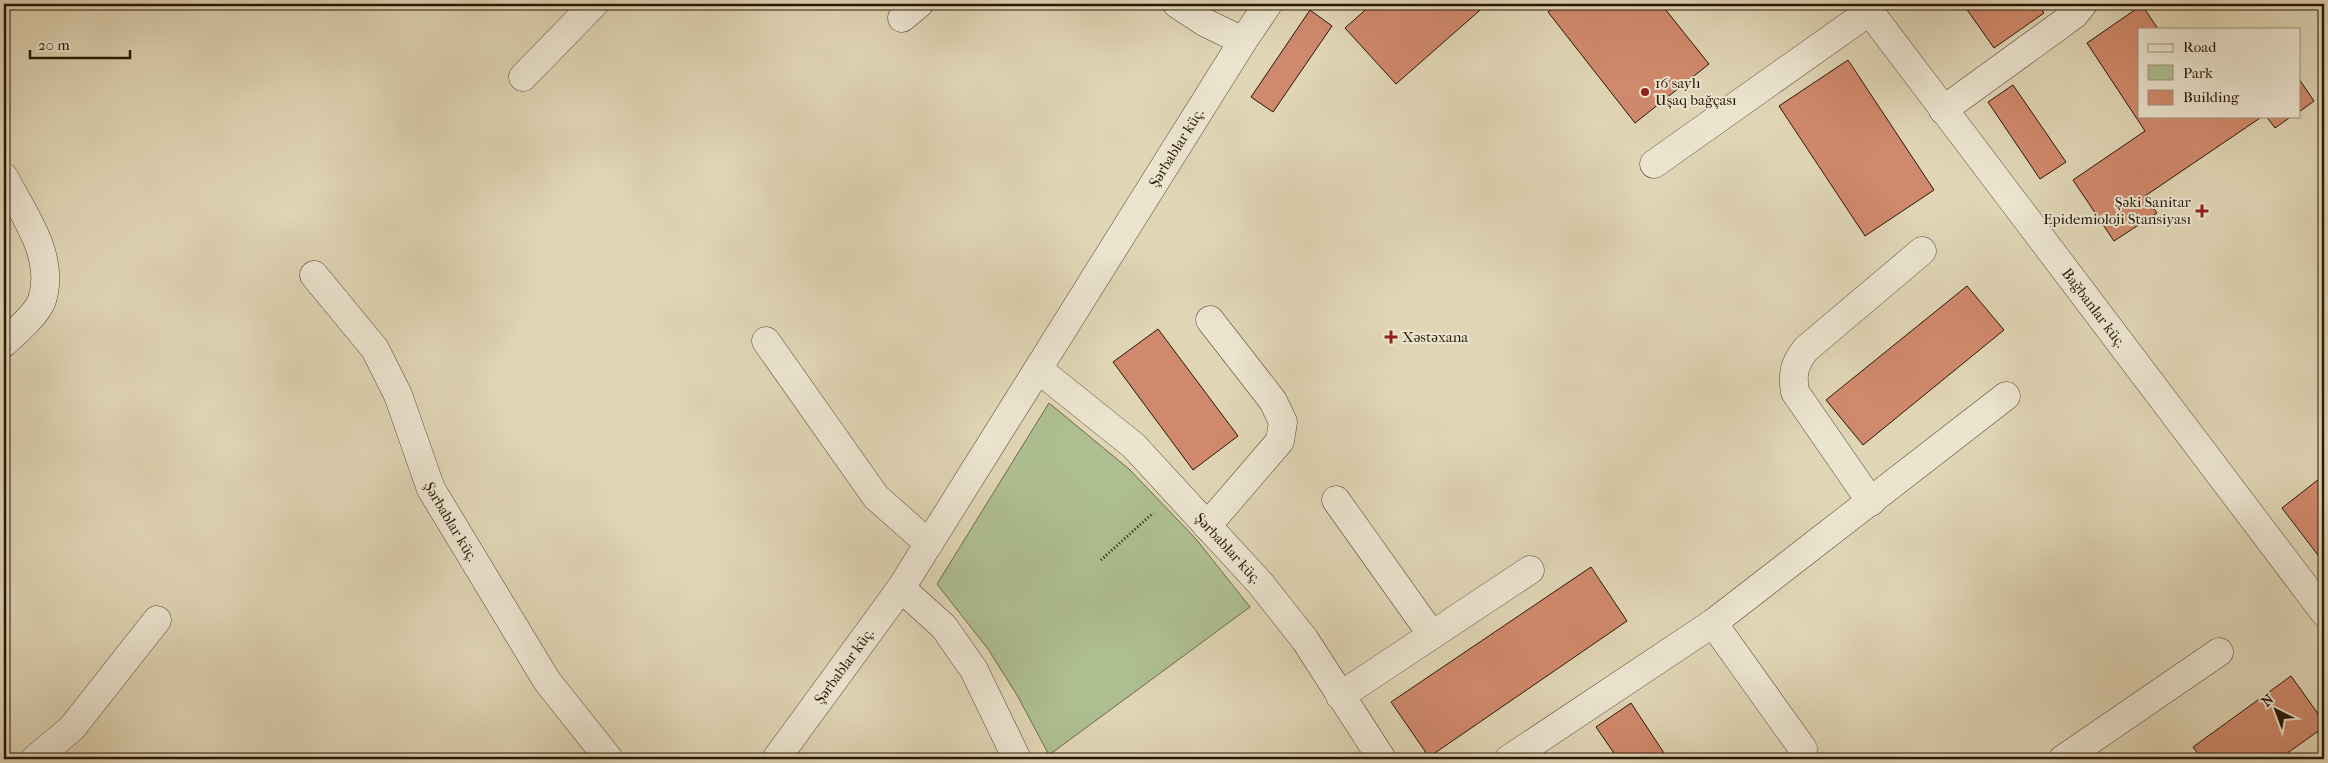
<svg xmlns="http://www.w3.org/2000/svg" width="2328" height="763" font-family="'IM FELL French Canon',serif">
<rect width="100%" height="100%" fill="#e0d5b5"/>
<filter id="stains"><feTurbulence type="fractalNoise" baseFrequency=".004" numOctaves="4"/><feColorMatrix values="0 0 0 0 .2 0 0 0 0 .09 0 0 0 0 .02 0 0 0 .5 -.17"/></filter>
<radialGradient id="worn" r=".72"><stop offset=".6" stop-color="#630" stop-opacity="0"/><stop offset="1" stop-color="#630" stop-opacity=".3"/></radialGradient>
<path fill="#aebe90" stroke="#6b6a4a" d="M1049 403 1129 469 1196 539 1250 607 1049 755 1017 695 988 649 937 584Z"/>
<g fill="#d0896c" stroke="#281705">
<path d="M1372 4H1487L1396 84 1345 28Z"/>
<path d="M1559 4H1661L1709 64 1635 123 1548 12Z"/>
<path d="M1963 4H2037L2044 13 1994 48Z"/>
<path d="M2142 5 2158 29H2139V116H2263L2145 196 2157 213 2114 241 2073 180 2145 131 2087 43Z"/>
<path d="M1310 10 1332 26 1273 112 1251 97Z"/>
<path d="M1848 60 1934 190 1865 236 1779 106Z"/>
<path d="M2299 79 2314 101 2299 112Z"/>
<path d="M2013 85 2066 162 2040 179 1988 102Z"/>
<path d="M2266 116H2292L2275 128Z"/>
<path d="M1967 286 2004 330 1863 445 1826 400Z"/>
<path d="M1158 329 1238 436 1193 470 1113 362Z"/>
<path d="M2324 475V563L2282 508Z"/>
<path d="M1591 567 1627 621 1429 757 1391 702Z"/>
<path d="M2291 676 2324 722V727L2279 759H2202L2193 747Z"/>
<path d="M1631 703 1668 759H1618L1596 727Z"/>
</g>
<g fill="none" stroke-linecap="round" stroke-linejoin="round">
<defs>
<g id="minor">
<path d="M1177 4 1206 23 1243 41"/>
<path id="s1" d="M1864 4 2324 612"/>
<path d="M902 18 919 4"/>
<path d="M523 77 594 4"/>
<path d="M1943 110 2074 15 2083 4"/>
<path d="M1654 164 1870 11"/>
<path d="M4 177C23 214 56 256 42 300 38 313 15 333 4 343"/>
<path id="s2" d="M314 275 375 349 398 395 431 489 547 681 609 759"/>
<path d="M766 341 876 497 929 544"/>
<path id="s3" d="M1038 369 1134 446 1260 583 1305 640 1382 759"/>
<path d="M1336 500 1432 635"/>
<path d="M1871 502 1795 392C1792 374 1794 364 1806 349L1922 251"/>
<path d="M1207 526 1280 441 1283 422 1273 401 1210 320"/>
<path d="M901 588 944 627 974 670 1017 759"/>
<path d="M1713 623 1803 749"/>
<path d="M1340 696 1530 570"/>
<path d="M35 759 72 728 157 620"/>
<path id="s4" d="M776 759 901 588 1243 41 1268 4"/>
<path d="M1509 759 1713 623 2006 396"/>
<path d="M2063 759 2219 652"/>
</g>
</defs>
<use href="#minor" stroke="#564631" stroke-width="29"/>
<path stroke="#281705" stroke-width="3" stroke-dasharray="1 2.5" stroke-linecap="butt" d="M1101 560 1153 513"/>
<use href="#minor" stroke="#ebe4cf" stroke-width="28"/>
</g>
<g fill="#8f2418" stroke="#ebe4cf" stroke-width="2">
<circle cx="1645" cy="92" r="5"/>
<path d="M2199.5 203.5h5v5h5v5h-5v5h-5v-5h-5v-5h5z"/>
<path d="M1388.5 329.5h5v5h5v5h-5v5h-5v-5h-5v-5h5z"/>
</g>
<g text-anchor="middle" dominant-baseline="central" stroke-width="4" stroke-linejoin="round" paint-order="stroke">
<g font-size="15" fill="#281705" stroke="#ebe4cf" text-anchor="start">
<text x="1655" y="83">16 saylı<tspan x="1655" dy="17">Uşaq bağçası</tspan></text>
<text x="2191" y="202" text-anchor="end">Şəki Sanitar<tspan x="2191" dy="17">Epidemioloji Stansiyası</tspan></text>
<text x="1402" y="337">Xəstəxana</text>
</g>
<g font-size="15" fill="#281705" stroke="#ebe4cf">
<text stroke="none"><textPath href="#s4" startOffset="731">Şərbablar küç.</textPath></text>
<text stroke="none"><textPath href="#s1" startOffset="381">Bağbanlar küç.</textPath></text>
<text stroke="none"><textPath href="#s2" startOffset="285">Şərbablar küç.</textPath></text>
<text stroke="none"><textPath href="#s3" startOffset="262">Şərbablar küç.</textPath></text>
<text stroke="none"><textPath href="#s4" startOffset="115">Şərbablar küç.</textPath></text>
</g>
</g>
<rect width="2328" height="763" fill="none" stroke="#e0d5b5" stroke-width="20"/>
<rect x="5" y="5" width="2318" height="753" fill="none" stroke="#281705" stroke-width="2.5"/>
<rect x="10" y="10" width="2308" height="743" fill="none" stroke="#281705"/>
<rect x="2138" y="28" width="162" height="90" fill="#ebe4cf" stroke="#9d927e"/>
<rect x="2148" y="44" width="25" height="8" fill="#ebe4cf" stroke="#9d927e"/>
<text x="2183" y="52" font-size="15" fill="#281705">Road</text>
<rect x="2148" y="65" width="25" height="15" fill="#aebe90" stroke="#9d927e"/>
<text x="2183" y="78" font-size="15" fill="#281705">Park</text>
<rect x="2148" y="90" width="25" height="15" fill="#d0896c" stroke="#9d927e"/>
<text x="2183" y="102" font-size="15" fill="#281705">Building</text>
<g transform="translate(2276 710) rotate(318)" stroke="#ebe4cf" stroke-width="4" paint-order="stroke">
<path d="M0-4L9 19L0 12L-9 19Z" fill="#281705"/>
<text y="-8" font-size="14" font-weight="bold" text-anchor="middle" fill="#281705">N</text>
</g>
<path d="M30 50v8h100v-8" fill="none" stroke="#281705" stroke-width="2.5"/>
<text x="38" y="50" font-size="15" fill="#281705" stroke="#ebe4cf" stroke-width="4" paint-order="stroke">20 m</text>
<rect width="100%" height="100%" filter="url(#stains)"/>
<rect width="100%" height="100%" fill="url(#worn)"/>
</svg>
